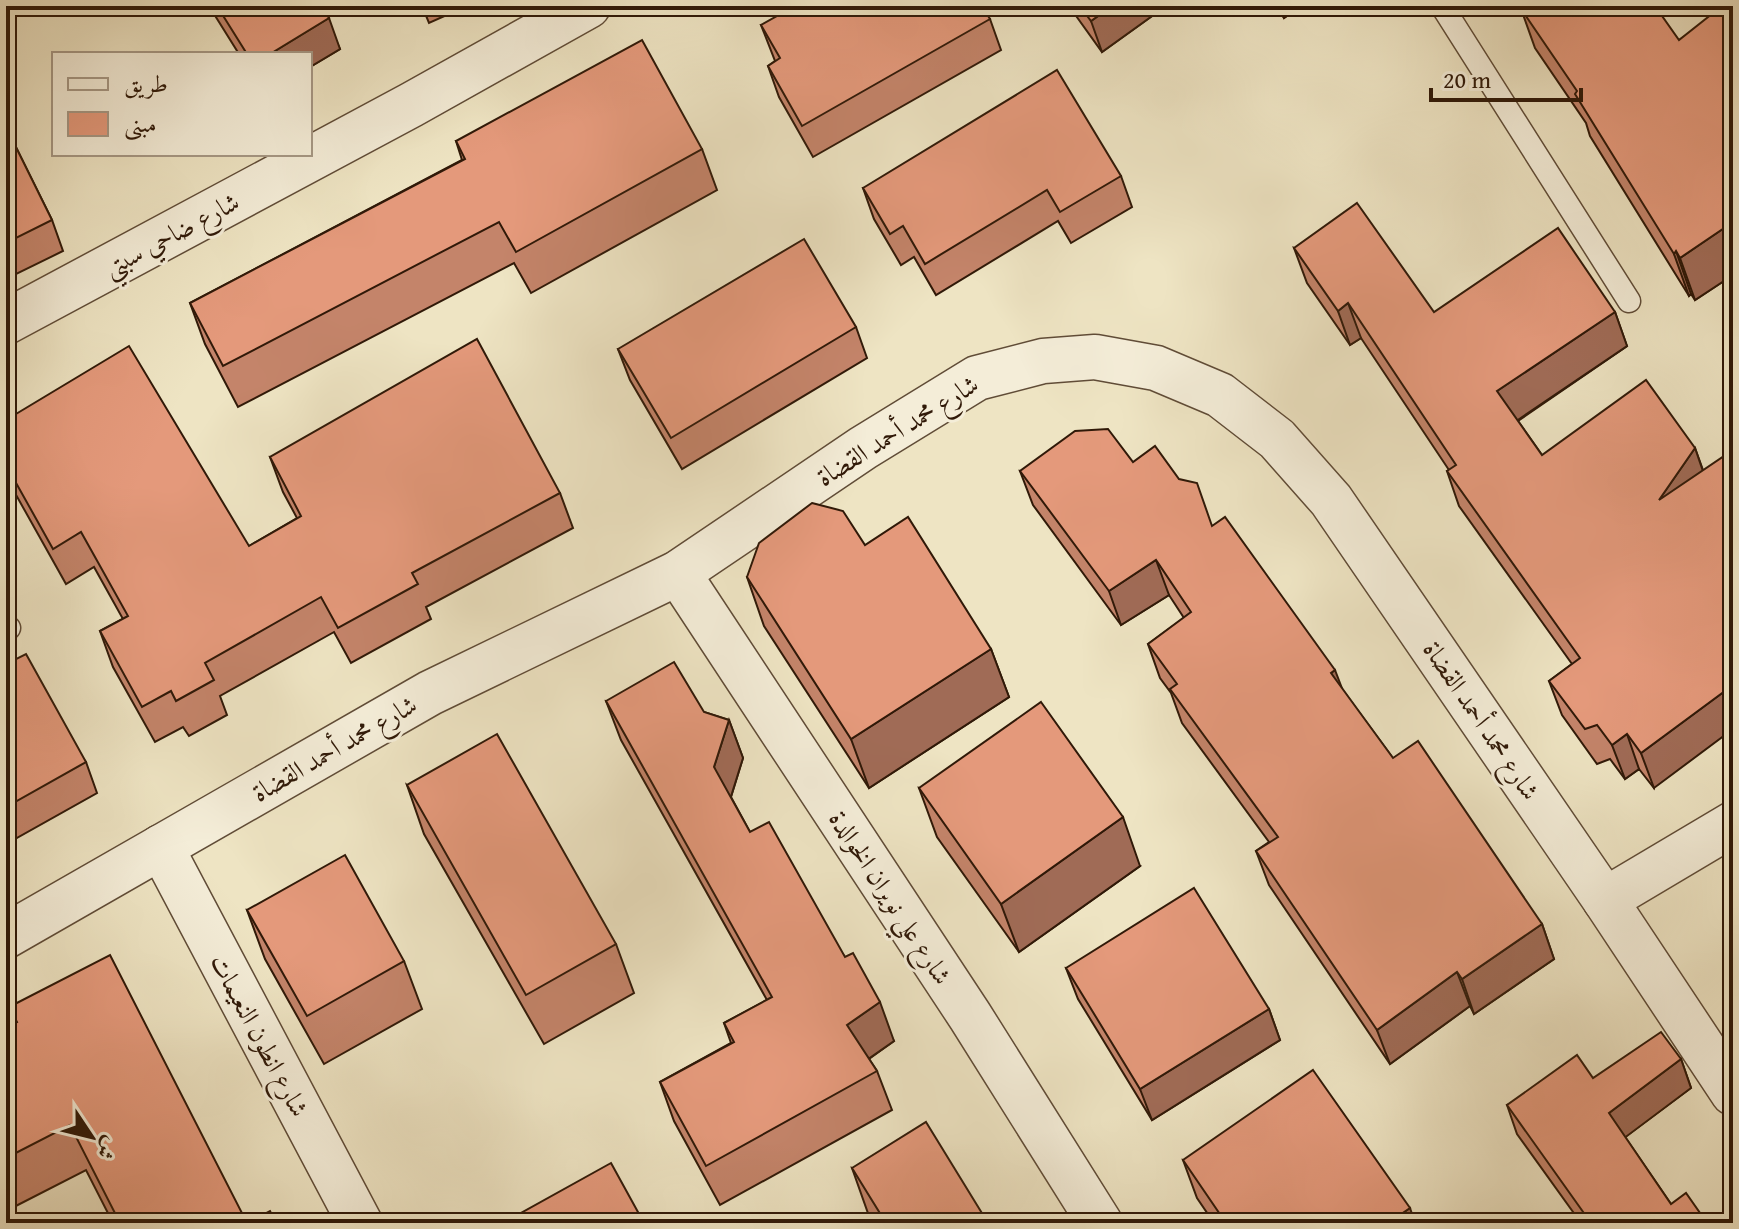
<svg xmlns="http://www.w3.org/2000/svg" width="1739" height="1229" font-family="'Gentium Book Plus',Amiri,serif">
<rect width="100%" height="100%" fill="#eee4c3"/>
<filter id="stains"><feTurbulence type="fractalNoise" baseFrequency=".0025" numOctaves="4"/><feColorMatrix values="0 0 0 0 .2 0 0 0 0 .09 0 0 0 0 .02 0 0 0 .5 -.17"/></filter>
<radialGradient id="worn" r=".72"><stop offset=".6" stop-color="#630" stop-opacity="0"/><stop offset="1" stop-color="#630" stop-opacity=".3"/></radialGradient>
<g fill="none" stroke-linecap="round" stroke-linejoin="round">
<defs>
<g id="service">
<path d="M1442 6 1629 301"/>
<path d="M6 629 9 628"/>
</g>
<g id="minor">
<path d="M6 322 411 105 588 6"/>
<path d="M678 573 970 1016 1100 1223"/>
<path d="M161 847 360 1223"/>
<path d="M1605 900 1733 824"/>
<path d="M6 936 430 693 678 573 863 448 977 378 1043 361 1095 357 1156 368 1220 395 1277 439 1331 500 1605 900 1733 1093"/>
</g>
</defs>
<use href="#service" stroke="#604c37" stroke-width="25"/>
<use href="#minor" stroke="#604c37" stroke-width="47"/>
<use href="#service" stroke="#f4edd8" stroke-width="22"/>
<use href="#minor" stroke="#f4edd8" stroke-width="44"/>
</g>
<g fill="#c4846a" stroke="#301908" stroke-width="2">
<path d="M209 6H321L340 49 310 67V54H239Z"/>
<path d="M422 6H467L429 23Z"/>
<path d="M1069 6H1166L1102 52Z"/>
<path d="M1276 6H1301L1284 18Z"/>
<path d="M1520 6 1679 40 1733 6V275L1695 300 1691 294 1689 296 1590 136 1586 123 1535 48Z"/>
<path d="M990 19 1001 50 813 157 779 97 768 66 775 61 761 25Z"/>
<path d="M6 127 52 220 63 251 6 279Z"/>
<path d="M456 141 702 149 717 190 531 293 514 263 238 407 205 344 190 303 462 160Z"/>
<path d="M1121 176 1132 207 1071 243 1058 221 936 295 914 257 901 265 874 219 863 188Z"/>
<path d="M1294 248 1434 312H1615L1627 346 1518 421 1542 455 1695 448 1703 470 1654 788 1639 769 1625 779 1610 759 1597 764 1562 715 1549 681 1572 664 1459 506 1447 471 1449 470 1361 338 1350 345 1307 283Z"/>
<path d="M856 327 867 358 682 469 630 380 618 349Z"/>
<path d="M6 420 249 546 297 518 283 492 270 457 560 493 573 528 426 607 431 619 351 663 334 632 220 696 227 715 189 736 183 727 155 742 113 667 100 631 123 619 94 567 66 584 6 477Z"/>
<path d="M1020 471 1213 526 1342 689 1393 758 1542 924 1554 959 1474 1014 1470 1006 1390 1064 1269 885 1256 851 1269 842 1182 723 1171 693 1160 678 1148 644 1184 618 1169 595 1121 625 1033 505Z"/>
<path d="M865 545 991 649 1009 697 869 788 764 626 747 577Z"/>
<path d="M6 664 86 762 97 793 6 844Z"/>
<path d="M606 701 704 712 729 720 743 758 731 797 750 832 845 957 894 1041 869 1059 877 1071 892 1110 720 1205 674 1121 660 1082 731 1043 724 1023 767 1000 621 740Z"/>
<path d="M407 785 616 944 634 993 544 1044 424 834Z"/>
<path d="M919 788 1140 866 1019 952 937 837Z"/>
<path d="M247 910 404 961 422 1009 324 1064 265 959Z"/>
<path d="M1066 968 1269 1009 1280 1040 1152 1120 1078 999Z"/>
<path d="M9 1007 247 1223H276H113L86 1170 6 1211V1028L15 1023Z"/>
<path d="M1681 1059 1691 1088 1625 1137 1671 1204 1707 1223H1581L1517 1134 1507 1105 1593 1078Z"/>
<path d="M1183 1160 1415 1223H1214L1197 1198Z"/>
<path d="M852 1168 988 1223H873L869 1216Z"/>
</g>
<g fill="#a06b56" stroke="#301908" stroke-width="2">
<path d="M1112 6H1166L1102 52 1091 21Z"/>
<path d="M1280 6H1301L1284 18Z"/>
<path d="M329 18 340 49 310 67V54H270Z"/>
<path d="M1733 222V275L1695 300 1680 258Z"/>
<path d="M1676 251 1691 294 1689 296 1674 254Z"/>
<path d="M1348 303 1361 338 1350 345 1338 311Z"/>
<path d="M1615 312 1627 346 1509 426 1497 391Z"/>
<path d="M1695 448 1707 483 1659 500Z"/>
<path d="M1156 560 1169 595 1121 625 1109 591Z"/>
<path d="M991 649 1009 697 869 788 851 739Z"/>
<path d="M1335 670 1348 704 1331 673Z"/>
<path d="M1733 685V729L1654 788 1641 753Z"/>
<path d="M729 720 743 758 728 806 714 767Z"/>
<path d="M1627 734 1639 769 1625 779 1612 745Z"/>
<path d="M1123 817 1140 866 1019 952 1001 904Z"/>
<path d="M1542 924 1554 959 1474 1014 1462 979Z"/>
<path d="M1457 972 1470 1006 1390 1064 1377 1030Z"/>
<path d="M880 1002 894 1041 861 1064 847 1025Z"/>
<path d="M1269 1009 1280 1040 1152 1120 1140 1089Z"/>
<path d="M1681 1059 1691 1088 1619 1142 1609 1113Z"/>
<path d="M1410 1208 1415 1223H1388Z"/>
</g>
<g fill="#e4997b" stroke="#301908" stroke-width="2">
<path d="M217 6H321L329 18 270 54H247Z"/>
<path d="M795 6H982L990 19 802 126 768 66 780 58 761 25Z"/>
<path d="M1080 6H1112L1091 21Z"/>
<path d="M1519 6H1655L1679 40 1722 6H1733V222L1680 258 1676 251 1674 254 1575 94 1577 91Z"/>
<path d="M642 40 702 149 516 252 499 222 223 366 190 303 465 159 456 141Z"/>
<path d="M1057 70 1121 176 1060 212 1047 190 925 264 903 226 890 234 863 188Z"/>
<path d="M6 127 52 220 6 243Z"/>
<path d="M1357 203 1434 312 1558 228 1615 312 1497 391 1542 455 1646 380 1695 448 1659 500 1733 450V685L1641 753 1627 734 1612 745 1597 725 1585 729 1549 681 1580 658 1447 471 1456 465 1348 303 1338 311 1294 248Z"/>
<path d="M804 239 856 327 671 438 618 349Z"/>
<path d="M477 339 560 493 412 573 418 584 338 628 321 597 205 663 214 680 176 701 171 691 142 707 100 631 128 616 81 532 53 549 6 465V420L129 346 249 546 301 516 270 457Z"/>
<path d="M1108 429 1133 462 1155 446 1179 479 1197 483 1212 526 1225 517 1335 670 1331 673 1393 758 1418 741 1542 924 1462 979 1457 972 1377 1030 1256 851 1278 837 1170 689 1177 684 1148 644 1191 612 1156 560 1109 591 1020 471 1075 431Z"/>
<path d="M812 503 843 511 865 545 908 517 991 649 851 739 747 577 759 543Z"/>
<path d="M26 654 86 762 6 807V664Z"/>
<path d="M674 662 704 712 729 720 714 767 750 832 769 822 845 957 853 953 880 1002 847 1025 877 1071 706 1166 660 1082 734 1042 724 1023 772 997 606 701Z"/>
<path d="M1041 702 1123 817 1001 904 919 788Z"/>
<path d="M497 734 616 944 526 995 407 785Z"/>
<path d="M345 855 404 961 307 1016 247 910Z"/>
<path d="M1194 888 1269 1009 1140 1089 1066 968Z"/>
<path d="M110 955 247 1223 270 1211 276 1223H136L135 1220 129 1223H120L70 1125 6 1158V1028L17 1022 9 1007Z"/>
<path d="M1661 1032 1681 1059 1609 1113 1671 1204 1686 1193 1707 1223H1591L1507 1105 1577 1055 1593 1078Z"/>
<path d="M1313 1070 1410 1208 1388 1223H1226L1183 1160Z"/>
<path d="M926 1122 988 1223H886L852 1168Z"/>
<path d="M611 1163 644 1223H503Z"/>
</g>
<g text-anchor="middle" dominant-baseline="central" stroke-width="6" stroke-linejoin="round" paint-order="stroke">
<g font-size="26" fill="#301908" stroke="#f4edd8">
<text transform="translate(171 234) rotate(-28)">شارع ضاحي سبتي</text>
<text transform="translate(897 430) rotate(-32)">شارع محمد أحمد القضاة</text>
<text transform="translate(1482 720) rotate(56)">شارع محمد أحمد القضاة</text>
<text transform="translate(334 748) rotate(-30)">شارع محمد أحمد القضاة</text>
<text transform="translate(891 897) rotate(57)">شارع علي نويران الخوالدة</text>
<text transform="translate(260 1035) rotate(62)">شارع انطون النعيمات</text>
</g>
</g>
<rect width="1739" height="1229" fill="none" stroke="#eee4c3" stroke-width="32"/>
<rect x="8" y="8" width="1723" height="1213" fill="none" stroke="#301908" stroke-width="4"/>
<rect x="16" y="16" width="1707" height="1197" fill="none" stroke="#301908" stroke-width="2"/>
<rect x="52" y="52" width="260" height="104" fill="#f4edd8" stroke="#a69885" stroke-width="2"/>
<rect x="68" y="78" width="40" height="12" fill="#f4edd8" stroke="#a69885" stroke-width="2"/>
<text x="124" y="92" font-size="24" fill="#301908">طريق</text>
<rect x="68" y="112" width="40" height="24" fill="#e4997b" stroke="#a69885" stroke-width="2"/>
<text x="124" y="132" font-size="24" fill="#301908">مبنى</text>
<g transform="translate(92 1137) rotate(125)" stroke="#f4edd8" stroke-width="6" paint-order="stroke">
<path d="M0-6L14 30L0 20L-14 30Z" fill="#301908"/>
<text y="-12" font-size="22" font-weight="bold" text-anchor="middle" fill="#301908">ش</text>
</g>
<path d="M1431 88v12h150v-12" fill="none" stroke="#301908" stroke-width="4"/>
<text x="1443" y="88" font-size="24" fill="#301908" stroke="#f4edd8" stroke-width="6" paint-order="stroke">20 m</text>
<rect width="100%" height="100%" filter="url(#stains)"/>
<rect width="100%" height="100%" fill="url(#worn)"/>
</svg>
